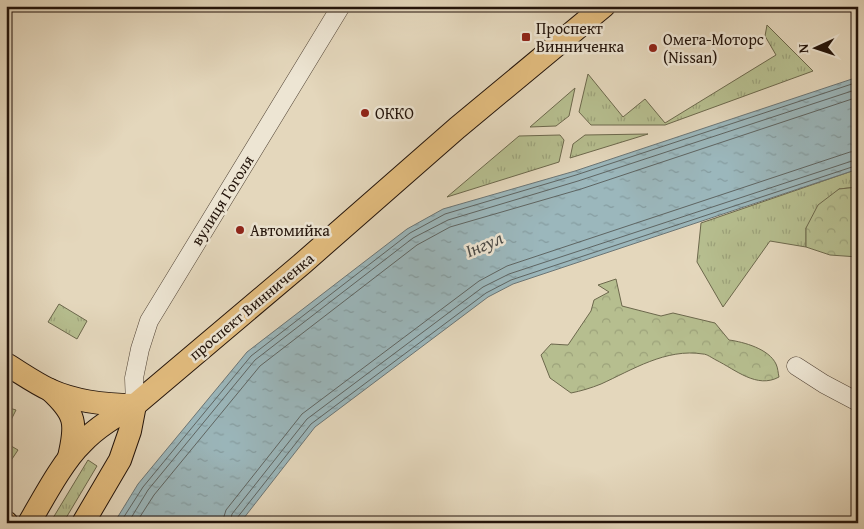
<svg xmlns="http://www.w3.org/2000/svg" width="864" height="529" font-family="'Gentium Book Plus',serif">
<defs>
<pattern id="grass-tufts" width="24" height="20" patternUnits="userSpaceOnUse" patternTransform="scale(1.25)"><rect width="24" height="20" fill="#b6be8f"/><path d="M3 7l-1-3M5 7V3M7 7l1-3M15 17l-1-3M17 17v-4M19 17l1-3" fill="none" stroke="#9ca27a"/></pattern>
<pattern id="forest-crowns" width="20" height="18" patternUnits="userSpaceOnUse" patternTransform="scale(1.25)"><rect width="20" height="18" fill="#b6be8f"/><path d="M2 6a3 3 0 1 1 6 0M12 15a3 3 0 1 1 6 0" fill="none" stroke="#9ca27a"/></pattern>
<pattern id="water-ripples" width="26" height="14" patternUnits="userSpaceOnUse" patternTransform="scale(1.25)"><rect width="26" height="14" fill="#9bb7bc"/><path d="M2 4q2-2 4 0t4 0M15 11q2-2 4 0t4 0" fill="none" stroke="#859ca0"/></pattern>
</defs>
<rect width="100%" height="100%" fill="#e4d7bc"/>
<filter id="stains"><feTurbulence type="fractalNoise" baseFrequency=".004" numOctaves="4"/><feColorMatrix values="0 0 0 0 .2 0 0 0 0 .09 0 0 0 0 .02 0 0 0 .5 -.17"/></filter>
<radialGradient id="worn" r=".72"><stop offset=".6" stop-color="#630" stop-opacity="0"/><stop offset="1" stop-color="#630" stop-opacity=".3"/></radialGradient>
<g fill="url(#grass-tufts)" stroke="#6c684c">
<path d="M767 25 813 71 665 125H591L579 112 588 74 623 117 645 99 665 123 776 55 765 36Z"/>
<path d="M575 88 569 116 556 126 530 127Z"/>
<path d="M648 134 570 158 573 144 585 135Z"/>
<path d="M560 135 564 140 559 162 447 197 519 136Z"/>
<path d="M858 169V187L839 189 806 228V247L770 241 723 307 697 262 701 223Z"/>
<path d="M59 304 87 321 77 339 48 322Z"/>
<path d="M6 407 16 410 6 430Z"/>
<path d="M6 443 18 450 6 468Z"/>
<path d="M88 460 97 466 63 523H50Z"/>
</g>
<g fill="url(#forest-crowns)" stroke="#6c684c">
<path d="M858 187V257L830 255 806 247V228L818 205 839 189Z"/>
<path d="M616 279 622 306 661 316 673 313 715 323 729 340C744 342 769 349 776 364 778 368 778 373 779 377 757 389 736 370 716 360 712 358 707 354 703 354 666 348 632 370 601 384 591 388 581 391 571 393L550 378 541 355 551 344 568 345 591 311 594 300 609 292 598 285Z"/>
</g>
<path fill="url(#water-ripples)" stroke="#6b7575" d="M858 77V169L513 284 488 297 315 427 240 523H114L138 484 247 352 407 229 443 209 575 171Z"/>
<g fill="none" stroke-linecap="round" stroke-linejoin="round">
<g stroke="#5e6563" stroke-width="1">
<path d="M120 523 143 487 251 356 410 233 445 214 576 175 858 82"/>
<path d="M128 523 148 490 255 360 413 238 448 220 578 181 858 89"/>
<path d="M136 523 154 495 260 366 417 245 450 227 581 189 858 97"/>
<path d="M222 523 226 510 302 414 479 281 507 266 850 152 858 151"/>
<path d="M230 523 232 514 307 419 483 287 509 274 858 159"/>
<path d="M236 523 237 518 311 424 486 293 511 280 858 165"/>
</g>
<defs>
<g id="minor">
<path d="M796 366 824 384 858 402"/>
<path d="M135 405 134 378 140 349 149 321 341 6"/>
</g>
<g id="major">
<path d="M6 364C21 373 35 383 50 390 77 402 105 405 134 405"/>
<path d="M50 390C76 414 77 423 69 457"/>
<path d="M6 522 7 523"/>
<path d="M29 523C43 499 63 461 82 443 97 427 116 416 135 405L303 263 457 128 604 6"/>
<path d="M83 523 120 460 130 431 135 405"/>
</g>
</defs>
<use href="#minor" stroke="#524436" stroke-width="19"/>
<use href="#major" stroke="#22130a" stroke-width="24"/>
<use href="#minor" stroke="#ede5d3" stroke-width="18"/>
<use href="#major" stroke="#e2bc7e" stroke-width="22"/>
</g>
<g fill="#8f2418" stroke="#ede5d3" stroke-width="2">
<rect x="521" y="32" width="10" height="10" rx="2.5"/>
<circle cx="653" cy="48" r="5"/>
<circle cx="365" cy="113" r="5"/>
<circle cx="240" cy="230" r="5"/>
</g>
<g text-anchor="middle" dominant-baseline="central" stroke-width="5" stroke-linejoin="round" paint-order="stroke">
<g font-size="16" fill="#22130a" stroke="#ede5d3" text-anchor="start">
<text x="536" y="28">Проспект<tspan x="536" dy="18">Винниченка</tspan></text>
<text x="663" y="39">Омега-Моторс<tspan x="663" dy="18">(Nissan)</tspan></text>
<text x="375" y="113">ОККО</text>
<text x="250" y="230">Автомийка</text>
</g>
<g font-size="16" fill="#22130a" stroke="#ede5d3">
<text transform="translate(222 200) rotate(-58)">вулиця Гоголя</text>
<text transform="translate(251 306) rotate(-40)">проспект Винниченка</text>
</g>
<g font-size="18" font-style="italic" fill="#4c4c48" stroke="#ede5d3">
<text transform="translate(484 244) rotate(-23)">Інгул</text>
</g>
</g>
<rect width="864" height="529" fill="none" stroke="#e4d7bc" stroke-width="25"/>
<rect x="8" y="8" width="849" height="514" fill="none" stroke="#22130a" stroke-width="2.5"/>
<rect x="12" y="12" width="839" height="504" fill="none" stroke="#22130a"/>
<g transform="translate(816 48) rotate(267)" stroke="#ede5d3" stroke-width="4" paint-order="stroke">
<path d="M0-4L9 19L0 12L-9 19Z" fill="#22130a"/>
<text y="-8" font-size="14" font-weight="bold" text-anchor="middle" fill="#22130a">N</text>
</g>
<rect width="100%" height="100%" filter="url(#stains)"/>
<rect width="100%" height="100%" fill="url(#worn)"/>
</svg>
